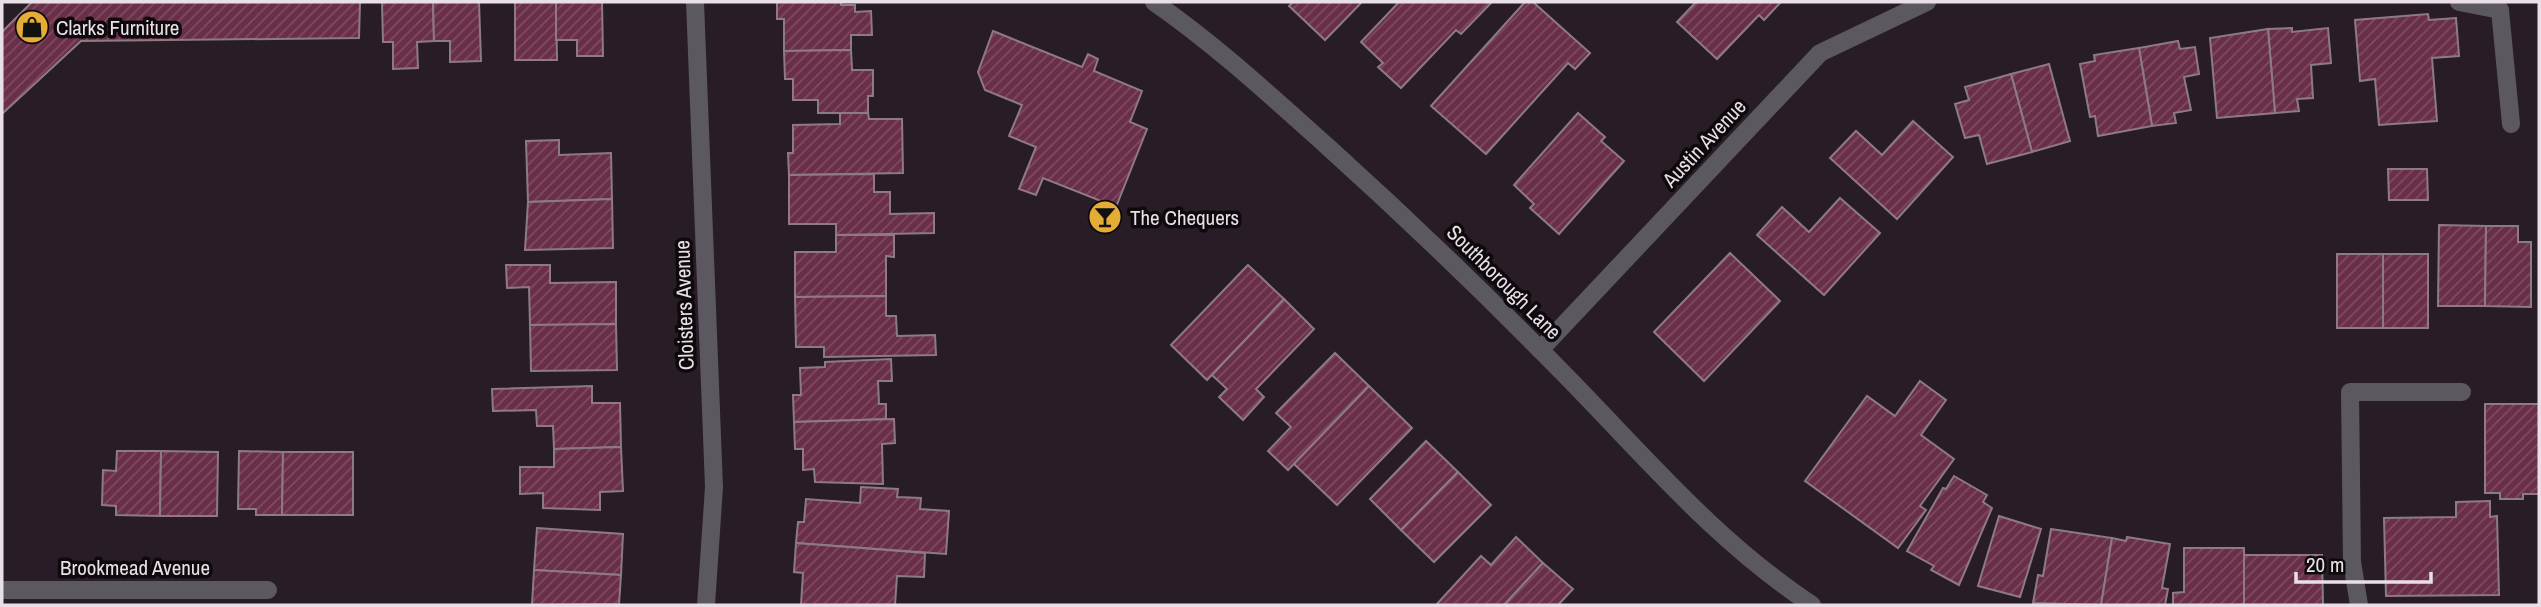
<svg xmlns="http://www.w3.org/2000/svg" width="2541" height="607" font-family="'Archivo Narrow',sans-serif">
<defs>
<pattern id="building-hatch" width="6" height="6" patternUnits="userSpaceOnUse" patternTransform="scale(1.75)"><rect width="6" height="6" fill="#692e48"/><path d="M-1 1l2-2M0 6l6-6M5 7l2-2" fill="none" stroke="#7e4c62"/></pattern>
</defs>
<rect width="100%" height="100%" fill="#281c26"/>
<g fill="url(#building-hatch)" stroke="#8e7b82" stroke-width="2">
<path d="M32 2H360L359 38 81 41 2 114V32Z"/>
<path d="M382 2H433L434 41 417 42 418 68 393 69V42H383Z"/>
<path d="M433 2H479L481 61 450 62V41H434Z"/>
<path d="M515 2H556L557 60H515Z"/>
<path d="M556 2H602L603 56H577V40H556Z"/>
<path d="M777 2H841V5H855V12L871 11 872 35H851V50L784 51V19H777Z"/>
<path d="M1293 2H1362L1325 40 1289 6Z"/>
<path d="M1399 2H1492L1461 34 1456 30 1401 88 1378 67 1383 63 1361 42Z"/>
<path d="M1525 2H1533L1590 53 1575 69 1568 63 1486 154 1431 106Z"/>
<path d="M1696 2H1781L1764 20 1759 15 1717 59 1677 22Z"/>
<path d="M2428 14 2429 20 2456 18 2459 56 2432 58 2437 121 2379 125 2375 79 2360 81 2355 20Z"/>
<path d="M2292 28V32L2328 28 2331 63 2311 65 2313 98 2297 99 2299 111 2275 113 2268 29Z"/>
<path d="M2268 29 2275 113 2217 118 2210 38Z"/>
<path d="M993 31 1082 67 1088 54 1098 59 1094 71 1142 91 1130 122 1147 129 1116 207 1043 178 1036 195 1019 189 1036 147 1009 136 1022 105 985 90 978 72Z"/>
<path d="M2178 41 2180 49 2195 47 2199 74 2184 77 2191 110 2174 113 2176 123 2152 126 2139 48Z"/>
<path d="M2139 48 2152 126 2098 136 2095 116 2090 117 2080 64 2095 61 2094 55Z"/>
<path d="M851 50 852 70H873V96H868V113H818V100H793V79H785L784 51Z"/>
<path d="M2049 64 2070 141 2032 152 2011 74Z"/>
<path d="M2011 74 2032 152 1987 164 1979 135 1965 138 1955 104 1969 100 1965 87Z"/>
<path d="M840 113H868L869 119H902L903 173 789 175 788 153H793V125L840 124Z"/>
<path d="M1578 113 1605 137 1601 141 1624 161 1559 234 1530 208 1534 204 1514 185Z"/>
<path d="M1913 121 1953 157 1897 219 1830 158 1856 131 1882 155Z"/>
<path d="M559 140V155L611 153 612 199 528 202 526 141Z"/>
<path d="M2388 169H2427L2428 200H2389Z"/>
<path d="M874 174V192H890V214L934 213V233L836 235V224H789V175Z"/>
<path d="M1840 198 1880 233 1824 295 1757 235 1782 207 1809 232Z"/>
<path d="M612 199 613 248 525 250 528 202Z"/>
<path d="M2439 225 2486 226 2485 306H2438Z"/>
<path d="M2486 226H2518V242H2531V307L2485 306Z"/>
<path d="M836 235H894V257L886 256V296L795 297V252H836Z"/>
<path d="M1730 253 1780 301 1704 381 1654 332Z"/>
<rect x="2337" y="254" width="46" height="74"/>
<rect x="2383" y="254" width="45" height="74"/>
<path d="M506 265H550V283L616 282V324L530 325 529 287 507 288Z"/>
<path d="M1248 265 1284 299 1207 380 1171 345Z"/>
<path d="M886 296V316H896L897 336 935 335 936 355 824 357V347H796L795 297Z"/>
<path d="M1284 299 1314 329 1256 389 1264 397 1243 420 1219 397 1227 389 1212 375Z"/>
<path d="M616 324 617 370 531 371 530 325Z"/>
<path d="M1335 353 1369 386 1288 470 1268 451 1291 427 1276 413Z"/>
<path d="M891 359 892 381H878L879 404H886V419L794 422 793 395H801L800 368 825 367V362Z"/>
<path d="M1920 381 1946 400 1921 435 1954 459 1920 506 1926 510 1898 548 1805 481 1867 396 1895 416Z"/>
<path d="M592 386V403H620L621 447 554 449 553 426H537L536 410 493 411 492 389Z"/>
<path d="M1369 386 1412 428 1337 505 1294 464Z"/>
<path d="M2485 404H2539V494H2523V499H2500V493H2485Z"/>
<path d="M894 419 895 443 882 444 883 484 815 482 814 469 803 470V449H795L794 422Z"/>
<path d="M1426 441 1458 472 1401 530 1370 499Z"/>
<path d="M621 447 623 491 600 492V510L543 508V493L520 494V467H554V449Z"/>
<path d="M117 451H161L160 516 116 515V506L102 505 103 470 116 471Z"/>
<path d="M161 451 218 452 217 516H160Z"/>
<path d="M239 451 283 452 282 515H256V509H238Z"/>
<path d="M283 452H353V515H282Z"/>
<path d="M1458 472 1491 505 1434 562 1401 530Z"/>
<path d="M1954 476 1987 495 1983 502 1992 508 1959 585 1931 570 1934 566 1907 551 1943 488 1946 489Z"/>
<path d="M861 487 898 489 897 497 921 498 920 509 949 511 946 554 796 543 798 522H804L806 499 860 503Z"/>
<path d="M2490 501V517L2497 516 2499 595 2386 596 2384 518 2456 517V502Z"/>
<path d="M1999 516 2041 529 2020 597 1978 586Z"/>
<path d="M537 528 623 534 621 575 534 570Z"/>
<path d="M2051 529 2112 538 2101 605 2033 603 2038 575 2043 576Z"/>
<path d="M1516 537 1543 563 1504 605H1436L1481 556 1491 565Z"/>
<path d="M2127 537 2170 544 2162 588 2168 589 2165 605H2101L2112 538 2126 541Z"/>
<path d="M796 543 925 553 924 577 897 576 895 605H801L803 573 794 572Z"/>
<path d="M2184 548H2244V605H2173V593L2184 592Z"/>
<path d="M2244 555H2322L2323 605H2244Z"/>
<path d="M1543 563 1573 589 1558 605H1504Z"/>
<path d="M534 570 621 575 619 604 532 605Z"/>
</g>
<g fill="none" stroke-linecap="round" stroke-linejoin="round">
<path stroke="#5c585f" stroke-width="18" d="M2459 2 2500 10 2511 124"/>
<g stroke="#5c585f" stroke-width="18">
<path d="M695 2 714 487 706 605"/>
<path d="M1540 350 1820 53 1927 2"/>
<path d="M2 590H268"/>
<path d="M2359 605 2352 562 2350 392H2462"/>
</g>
<path stroke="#5c585f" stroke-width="18" d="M1154 2C1216 45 1272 97 1328 147 1411 222 1491 299 1569 379 1648 460 1717 542 1812 605"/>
</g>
<defs>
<symbol id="shop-disc" viewBox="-11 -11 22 22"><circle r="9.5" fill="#e6ad36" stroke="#0e090d"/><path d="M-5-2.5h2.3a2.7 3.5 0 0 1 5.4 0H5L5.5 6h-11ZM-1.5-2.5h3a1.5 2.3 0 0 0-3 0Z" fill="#111"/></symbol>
<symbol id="bar-disc" viewBox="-11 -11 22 22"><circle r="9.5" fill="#e6ad36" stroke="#0e090d"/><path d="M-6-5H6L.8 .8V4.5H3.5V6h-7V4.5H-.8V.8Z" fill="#111"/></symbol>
</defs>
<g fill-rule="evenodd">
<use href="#shop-disc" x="13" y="8" width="38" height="38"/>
<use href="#bar-disc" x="1086" y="198" width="38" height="38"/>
</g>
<g text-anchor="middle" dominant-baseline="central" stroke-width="7" stroke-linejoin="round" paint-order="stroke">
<g font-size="21" fill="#e8e0e6" stroke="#0e090d" text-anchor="start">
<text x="56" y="27">Clarks Furniture</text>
<text x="1130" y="217">The Chequers</text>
</g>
<g font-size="21" fill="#e8e0e6" stroke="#0e090d">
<text transform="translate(1704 143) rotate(-47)">Austin Avenue</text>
<text transform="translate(1504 282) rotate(45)">Southborough Lane</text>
<text transform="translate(684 305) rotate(-92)">Cloisters Avenue</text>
<text x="135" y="567">Brookmead Avenue</text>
</g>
</g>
<rect width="2541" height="607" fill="none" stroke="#e8e0e6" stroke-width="7"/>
<path d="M2296 572v10h135v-10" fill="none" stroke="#e8e0e6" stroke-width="3.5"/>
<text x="2306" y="572" font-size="21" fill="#e8e0e6" stroke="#0e090d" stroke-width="5" paint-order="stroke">20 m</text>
</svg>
